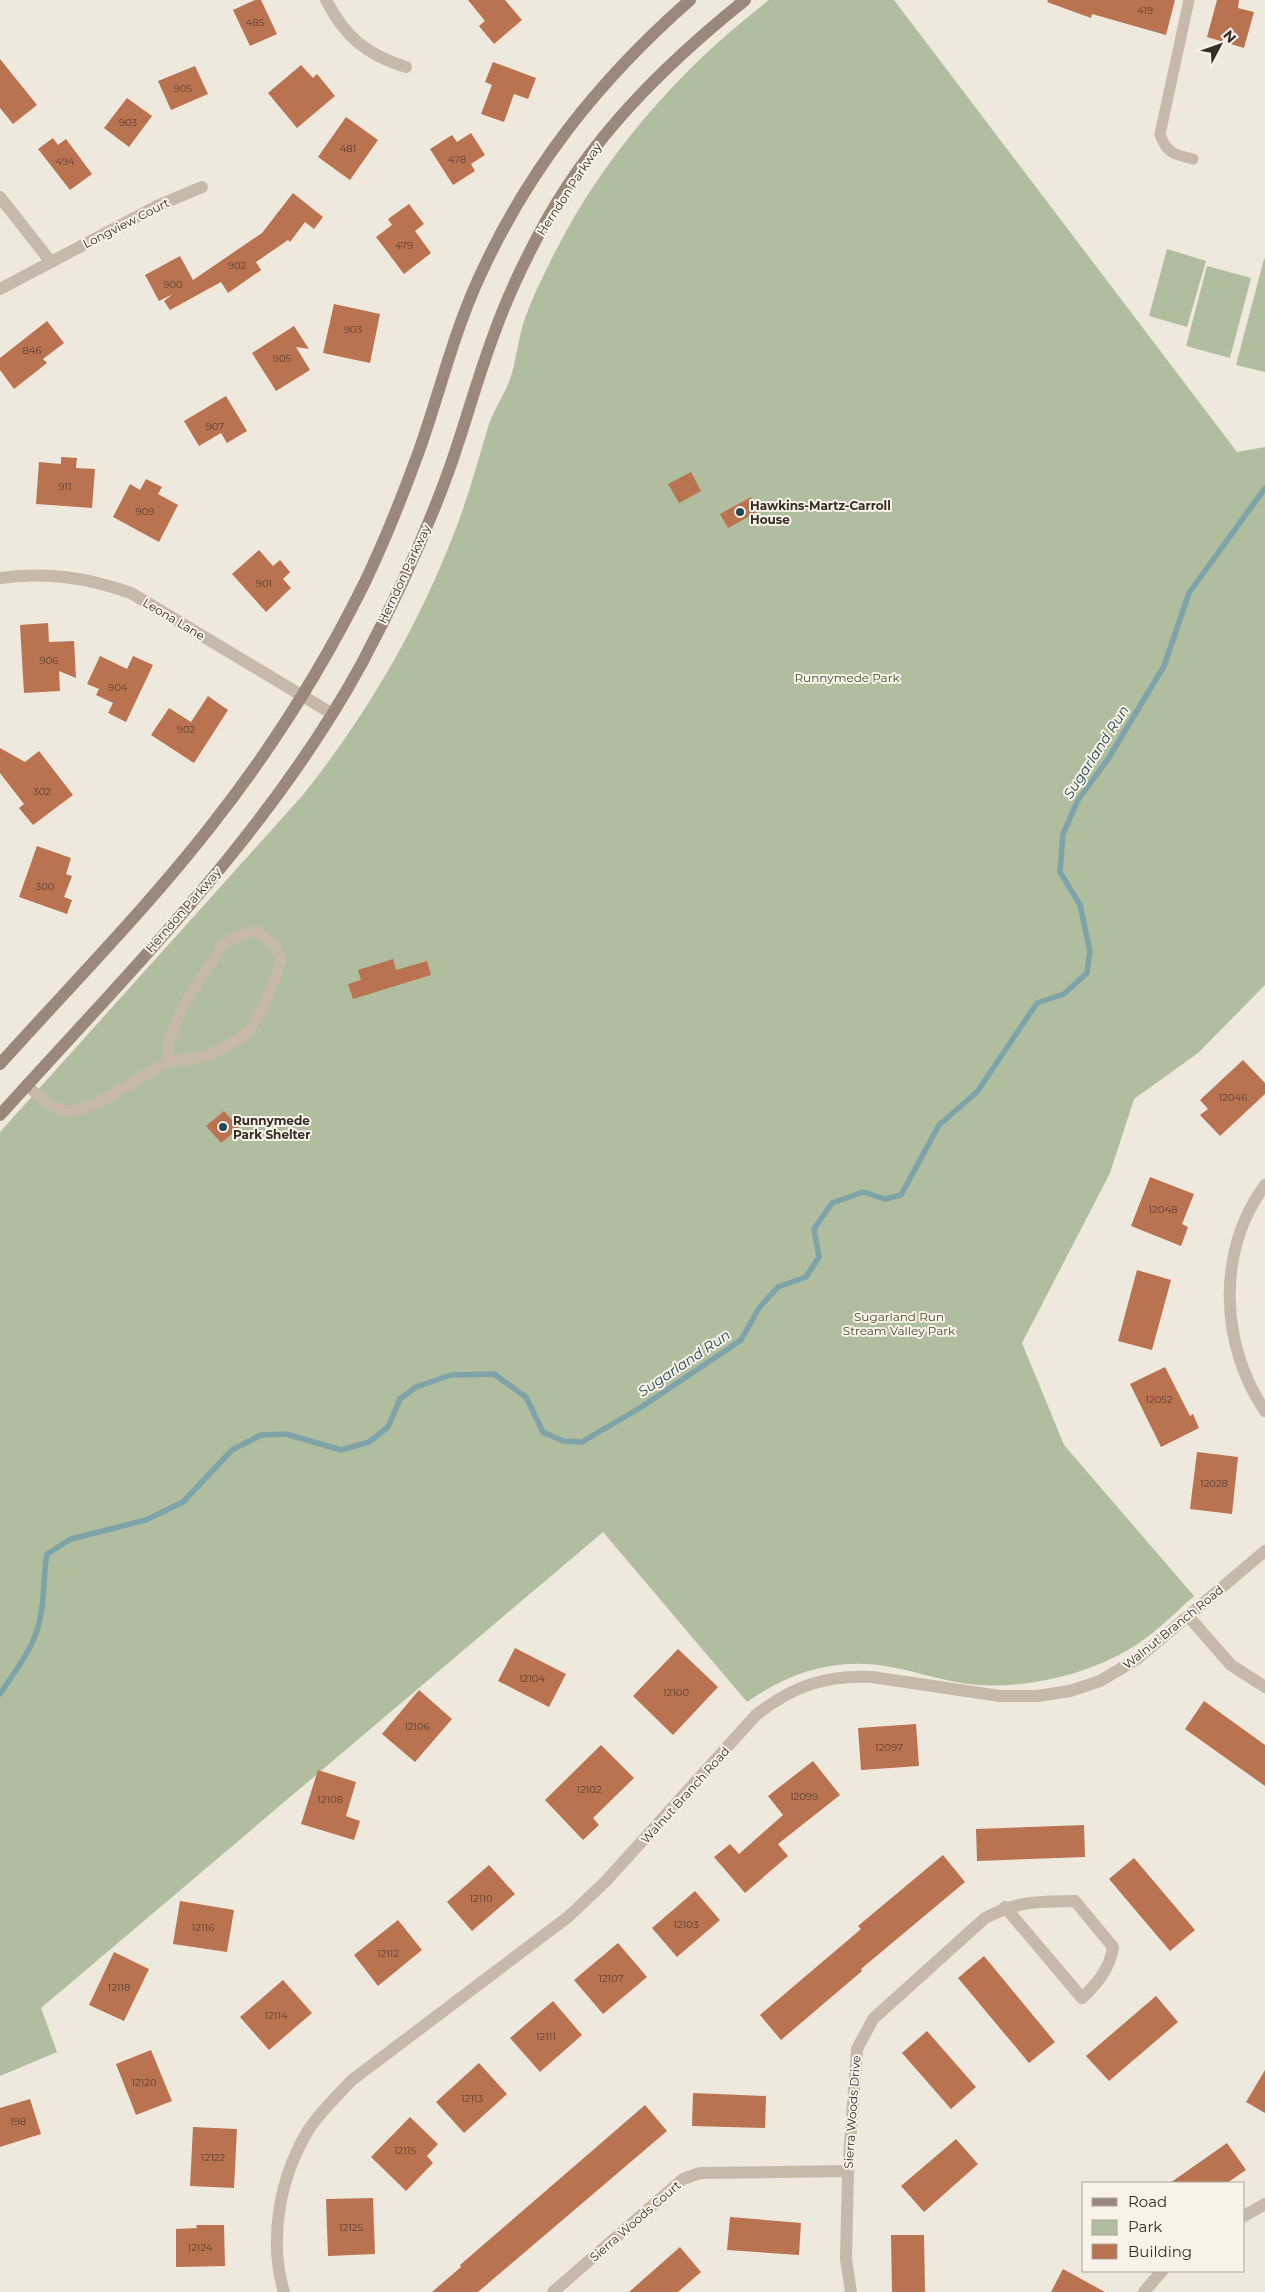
<svg xmlns="http://www.w3.org/2000/svg" width="1265" height="2292" font-family="Montserrat,sans-serif">
<rect width="100%" height="100%" fill="#efe8dc"/>
<g fill="#b0bd9e">
<path d="M769 0H894L1237 452 1265 447V985L1198 1053 1134 1099 1110 1173 1022 1343 1064 1445 1194 1596C1176 1612 1158 1630 1139 1643 1094 1673 1033 1688 979 1685 944 1683 912 1669 878 1665 829 1659 787 1674 747 1702L603 1532 41 2008 57 2052 0 2076V1132L302 796C368 714 421 622 458 523 470 491 479 457 489 424 495 407 507 391 512 373 517 355 519 335 525 318 532 299 541 280 550 262 601 158 678 70 769 0Z"/>
<path d="M1167 249 1206 261 1187 327 1149 316Z"/>
<path d="M1264 259H1265V372L1236 365Z"/>
<path d="M1207 266 1251 278 1230 358 1186 346Z"/>
</g>
<g fill="none" stroke-linecap="round" stroke-linejoin="round">
<path stroke="#7ea4aa" stroke-width="5.5" d="M0 1694C15 1671 35 1647 40 1619 45 1598 43 1575 47 1554L71 1539 146 1520 183 1502 232 1450 261 1435 286 1434 341 1450 369 1442 388 1427 400 1399 416 1387 451 1375 494 1374 526 1397 543 1432 563 1441 582 1442 643 1406 741 1340 759 1308 778 1287 806 1277 819 1257 814 1229 832 1203 863 1192 885 1199 901 1195 939 1125 977 1092 1037 1003 1064 994 1087 973 1090 951 1080 905 1060 872 1063 834 1078 800 1108 759 1164 666 1189 593 1265 488"/>
</g>
<g fill="#ba7350">
<path d="M255 0H261L277 34 250 46 233 10Z"/>
<path d="M468 0H505L522 20 494 44 479 26 485 21Z"/>
<path d="M1048 0H1175L1166 35 1092 14 1091 18 1047 2Z"/>
<path d="M1217 0H1239L1238 8 1254 12 1244 48 1207 37Z"/>
<path d="M0 59 37 105 13 124 0 108Z"/>
<path d="M493 62 536 78 528 99 514 94 504 122 481 114 492 85 485 82Z"/>
<path d="M301 65 313 78 317 74 335 96 297 128 268 93Z"/>
<path d="M195 66 208 94 171 110 158 81Z"/>
<path d="M127 98 152 116 129 147 104 128Z"/>
<path d="M346 117 378 140 350 180 318 157Z"/>
<path d="M471 133 485 155 471 164 475 171 453 185 430 149 452 135 457 142Z"/>
<path d="M53 138 58 145 66 139 92 174 70 190 38 149Z"/>
<path d="M293 193 323 217 314 229 305 222 290 242 288 240 256 262 261 270 228 293 221 282 170 310 164 301 173 294 159 301 145 275 180 256 193 280 262 233Z"/>
<path d="M409 204 424 224 415 231 431 253 404 274 376 237 392 225 388 219Z"/>
<path d="M334 304 380 314 370 363 323 353Z"/>
<path d="M47 321 64 343 43 359 47 363 14 389 0 370V358Z"/>
<path d="M294 326 309 349 296 347 310 370 276 391 252 353Z"/>
<path d="M226 396 247 431 227 443 221 433 199 446 184 421Z"/>
<path d="M61 457 77 458 76 468 95 469 92 508 36 504 39 462 61 464Z"/>
<path d="M691 472 701 491 679 503 668 484Z"/>
<path d="M146 479 162 487 158 494 178 505 159 542 113 517 130 484 140 490Z"/>
<path d="M751 497 759 511 728 528 720 514Z"/>
<path d="M259 550 273 566 280 560 290 572 283 579 291 588 266 612 232 574Z"/>
<path d="M48 623 49 642 74 641 76 678 59 671 60 691 24 693 20 625Z"/>
<path d="M100 656 127 669 133 656 153 665 126 722 108 713 113 703 96 695 99 689 87 684Z"/>
<path d="M208 696 228 710 194 763 151 735 169 708 191 722Z"/>
<path d="M0 748 25 762 39 751 73 795 33 825 19 808 24 804 0 773Z"/>
<path d="M37 846 71 858 66 874 72 876 64 897 72 900 67 914 19 897Z"/>
<path d="M393 959 396 970 427 961 431 975 353 999 348 984 361 980 358 970Z"/>
<path d="M1243 1060 1265 1083V1094L1220 1136 1200 1115 1208 1109 1200 1100Z"/>
<path d="M224 1111 239 1128 221 1143 206 1126Z"/>
<path d="M1150 1177 1194 1194 1182 1224 1188 1227 1181 1246 1131 1226Z"/>
<path d="M1137 1270 1171 1280 1152 1350 1118 1341Z"/>
<path d="M1165 1367 1190 1416 1193 1414 1199 1428 1161 1447 1130 1384Z"/>
<path d="M1197 1452 1238 1457 1232 1514 1190 1509Z"/>
<path d="M515 1648 566 1674 549 1707 498 1681Z"/>
<path d="M678 1649 718 1687 673 1735 633 1696Z"/>
<path d="M419 1690 452 1719 415 1762 382 1734Z"/>
<path d="M1204 1701 1265 1745V1786L1185 1729Z"/>
<path d="M916 1724 919 1766 861 1770 858 1728Z"/>
<path d="M601 1745 634 1778 593 1818 599 1825 583 1840 545 1800Z"/>
<path d="M813 1761 840 1795 778 1844 788 1856 745 1893 714 1857 730 1844 739 1854 783 1815 768 1796Z"/>
<path d="M318 1770 356 1782 346 1816 360 1821 354 1840 301 1824Z"/>
<path d="M1084 1825 1085 1857 977 1861 976 1829Z"/>
<path d="M943 1855 965 1882 861 1969 862 1971 781 2040 760 2015 861 1929 858 1926Z"/>
<path d="M1134 1858 1195 1930 1170 1951 1109 1879Z"/>
<path d="M489 1865 515 1894 472 1931 447 1902Z"/>
<path d="M695 1891 720 1920 677 1957 652 1928Z"/>
<path d="M180 1901 234 1910 227 1952 173 1944Z"/>
<path d="M398 1920 422 1950 378 1986 354 1955Z"/>
<path d="M618 1943 647 1977 603 2014 574 1980Z"/>
<path d="M114 1952 149 1969 124 2021 89 2005Z"/>
<path d="M984 1956 1055 2042 1029 2063 958 1978Z"/>
<path d="M283 1980 312 2013 269 2050 240 2017Z"/>
<path d="M1156 1996 1178 2022 1109 2081 1086 2056Z"/>
<path d="M553 2001 582 2035 540 2072 510 2038Z"/>
<path d="M927 2031 976 2087 951 2109 902 2053Z"/>
<path d="M151 2050 172 2101 136 2115 116 2064Z"/>
<path d="M479 2063 507 2094 464 2133 436 2102Z"/>
<path d="M1265 2070V2113L1246 2102Z"/>
<path d="M693 2093 766 2096 765 2128 692 2126Z"/>
<path d="M30 2099 41 2134 0 2147V2108Z"/>
<path d="M645 2105 667 2131 478 2292H432L461 2267 460 2265Z"/>
<path d="M410 2117 438 2144 427 2156 433 2163 406 2191 371 2157Z"/>
<path d="M193 2127 237 2129 234 2188 190 2186Z"/>
<path d="M956 2139 978 2164 924 2212 901 2186Z"/>
<path d="M1227 2143 1246 2170 1227 2183H1170Z"/>
<path d="M373 2198 375 2254 328 2256 326 2199Z"/>
<path d="M730 2217 801 2223 799 2255 727 2250Z"/>
<path d="M196 2225H224L225 2266 176 2267V2229L197 2228Z"/>
<path d="M891 2235H924L925 2292H892Z"/>
<path d="M680 2247 701 2272 678 2292H629Z"/>
<path d="M1063 2269 1105 2292H1051Z"/>
</g>
<g fill="none" stroke-linecap="round" stroke-linejoin="round">
<g stroke="#c6b9aa" stroke-width="11">
<path d="M1189 0 1160 134C1166 153 1175 155 1193 159"/>
<path d="M27 1085C38 1096 52 1110 68 1111 95 1111 140 1075 167 1063 181 1058 196 1060 209 1055 217 1052 238 1040 245 1034 260 1020 276 978 281 959L273 943 256 931 237 936 223 945 208 967 182 1008 169 1041 168 1063"/>
</g>
<g stroke="#c6b9aa" stroke-width="12">
<path d="M326 0C345 37 367 55 406 67"/>
<path d="M0 197 51 262"/>
<path d="M0 289 157 206 202 187"/>
<path d="M0 578C48 572 85 577 131 593L331 713"/>
<path d="M1265 1185C1216 1251 1220 1345 1265 1411"/>
<path d="M1189 1617 1231 1665 1265 1687"/>
<path d="M1244 2216 1265 2204"/>
<path d="M284 2292C268 2239 280 2176 309 2129 321 2111 337 2096 352 2080L568 1917 606 1881 756 1715C793 1686 825 1675 872 1677L1000 1696H1037L1070 1691 1100 1681 1137 1659 1265 1551"/>
<path d="M553 2292 683 2179 700 2173 848 2171"/>
<path d="M851 2292 846 2259 848 2171 857 2049 873 2019 985 1918C1020 1900 1037 1902 1075 1901L1113 1947C1110 1968 1098 1983 1082 1998L1005 1907"/>
<path d="M1144 2292 1162 2271"/>
</g>
<g stroke="#9a897b" stroke-width="12">
<path d="M0 1064C71 985 149 906 214 822 272 748 323 667 365 582 385 540 403 495 419 451 439 395 453 335 478 280 528 169 599 80 690 0"/>
<path d="M0 1115C127 974 271 831 362 663 395 601 425 536 449 470 465 425 477 379 494 334 506 300 522 266 539 234 588 140 663 66 745 0"/>
</g>
</g>
<g fill="#224a52" stroke="#f8f2e8" stroke-width="2">
<circle cx="740" cy="512" r="5"/>
<circle cx="223" cy="1127" r="5"/>
</g>
<g text-anchor="middle" dominant-baseline="central" stroke-width="4" stroke-linejoin="round" paint-order="stroke">
<g font-size="10" fill="#563e32">
<text x="1145" y="10">419</text>
<text x="255" y="22">485</text>
<text x="183" y="88">905</text>
<text x="128" y="122">903</text>
<text x="348" y="148">481</text>
<text x="457" y="159">478</text>
<text x="65" y="161">494</text>
<text x="404" y="245">479</text>
<text x="237" y="265">902</text>
<text x="173" y="284">900</text>
<text x="353" y="329">903</text>
<text x="32" y="350">846</text>
<text x="282" y="358">905</text>
<text x="215" y="426">907</text>
<text x="65" y="486">911</text>
<text x="145" y="511">909</text>
<text x="264" y="583">901</text>
<text x="49" y="660">906</text>
<text x="118" y="687">904</text>
<text x="186" y="729">902</text>
<text x="42" y="791">302</text>
<text x="45" y="886">300</text>
<text x="1233" y="1097">12046</text>
<text x="1163" y="1209">12048</text>
<text x="1159" y="1399">12052</text>
<text x="1214" y="1483">12028</text>
<text x="532" y="1678">12104</text>
<text x="676" y="1692">12100</text>
<text x="417" y="1726">12106</text>
<text x="889" y="1747">12097</text>
<text x="589" y="1789">12102</text>
<text x="804" y="1796">12099</text>
<text x="330" y="1799">12108</text>
<text x="481" y="1898">12110</text>
<text x="686" y="1924">12103</text>
<text x="203" y="1927">12116</text>
<text x="388" y="1953">12112</text>
<text x="611" y="1978">12107</text>
<text x="119" y="1987">12118</text>
<text x="276" y="2015">12114</text>
<text x="546" y="2036">12111</text>
<text x="144" y="2082">12120</text>
<text x="472" y="2098">12113</text>
<text x="18" y="2121">198</text>
<text x="405" y="2150">12115</text>
<text x="213" y="2157">12122</text>
<text x="351" y="2227">12125</text>
<text x="200" y="2247">12124</text>
</g>
<g font-size="12" fill="#342d28" stroke="#f8f2e8">
<text transform="translate(569 189) rotate(-57)">Herndon Parkway</text>
<text transform="translate(126 223) rotate(-27)">Longview Court</text>
<text transform="translate(404 574) rotate(-65)">Herndon Parkway</text>
<text transform="translate(174 619) rotate(31)">Leona Lane</text>
<text transform="translate(183 910) rotate(-49)">Herndon Parkway</text>
<text transform="translate(1173 1627) rotate(-39)">Walnut Branch Road</text>
<text transform="translate(685 1795) rotate(-48)">Walnut Branch Road</text>
<text transform="translate(852 2112) rotate(-86)">Sierra Woods Drive</text>
<text transform="translate(635 2221) rotate(-41)">Sierra Woods Court</text>
</g>
<g font-size="12" font-weight="bold" fill="#342d28" stroke="#f8f2e8" text-anchor="start">
<text x="750" y="505">Hawkins-Martz-Carroll<tspan x="750" dy="14">House</tspan></text>
<text x="233" y="1120">Runnymede<tspan x="233" dy="14">Park Shelter</tspan></text>
</g>
<g font-size="12" fill="#41502f" stroke="#f8f2e8">
<text x="847" y="677">Runnymede Park</text>
<text x="899" y="1316">Sugarland Run<tspan x="899" dy="14">Stream Valley Park</tspan></text>
</g>
<g font-size="14" font-style="italic" fill="#224a52" stroke="#f8f2e8">
<text transform="translate(1096 752) rotate(-57)">Sugarland Run</text>
<text transform="translate(684 1363) rotate(-34)">Sugarland Run</text>
</g>
</g>
<rect x="1082" y="2182" width="162" height="90" fill="#f8f2e8" stroke="#aaa39b"/>
<rect x="1092" y="2198" width="25" height="8" fill="#9a897b" stroke="#aaa39b"/>
<text x="1128" y="2207" font-size="15" fill="#342d28">Road</text>
<rect x="1092" y="2220" width="25" height="15" fill="#b0bd9e" stroke="#aaa39b"/>
<text x="1128" y="2232" font-size="15" fill="#342d28">Park</text>
<rect x="1092" y="2244" width="25" height="15" fill="#ba7350" stroke="#aaa39b"/>
<text x="1128" y="2257" font-size="15" fill="#342d28">Building</text>
<g transform="translate(1220 45) rotate(49)" stroke="#f8f2e8" stroke-width="4" paint-order="stroke">
<path d="M0-4L9 19L0 12L-9 19Z" fill="#342d28"/>
<text y="-8" font-size="14" font-weight="bold" text-anchor="middle" fill="#342d28">N</text>
</g>
</svg>
